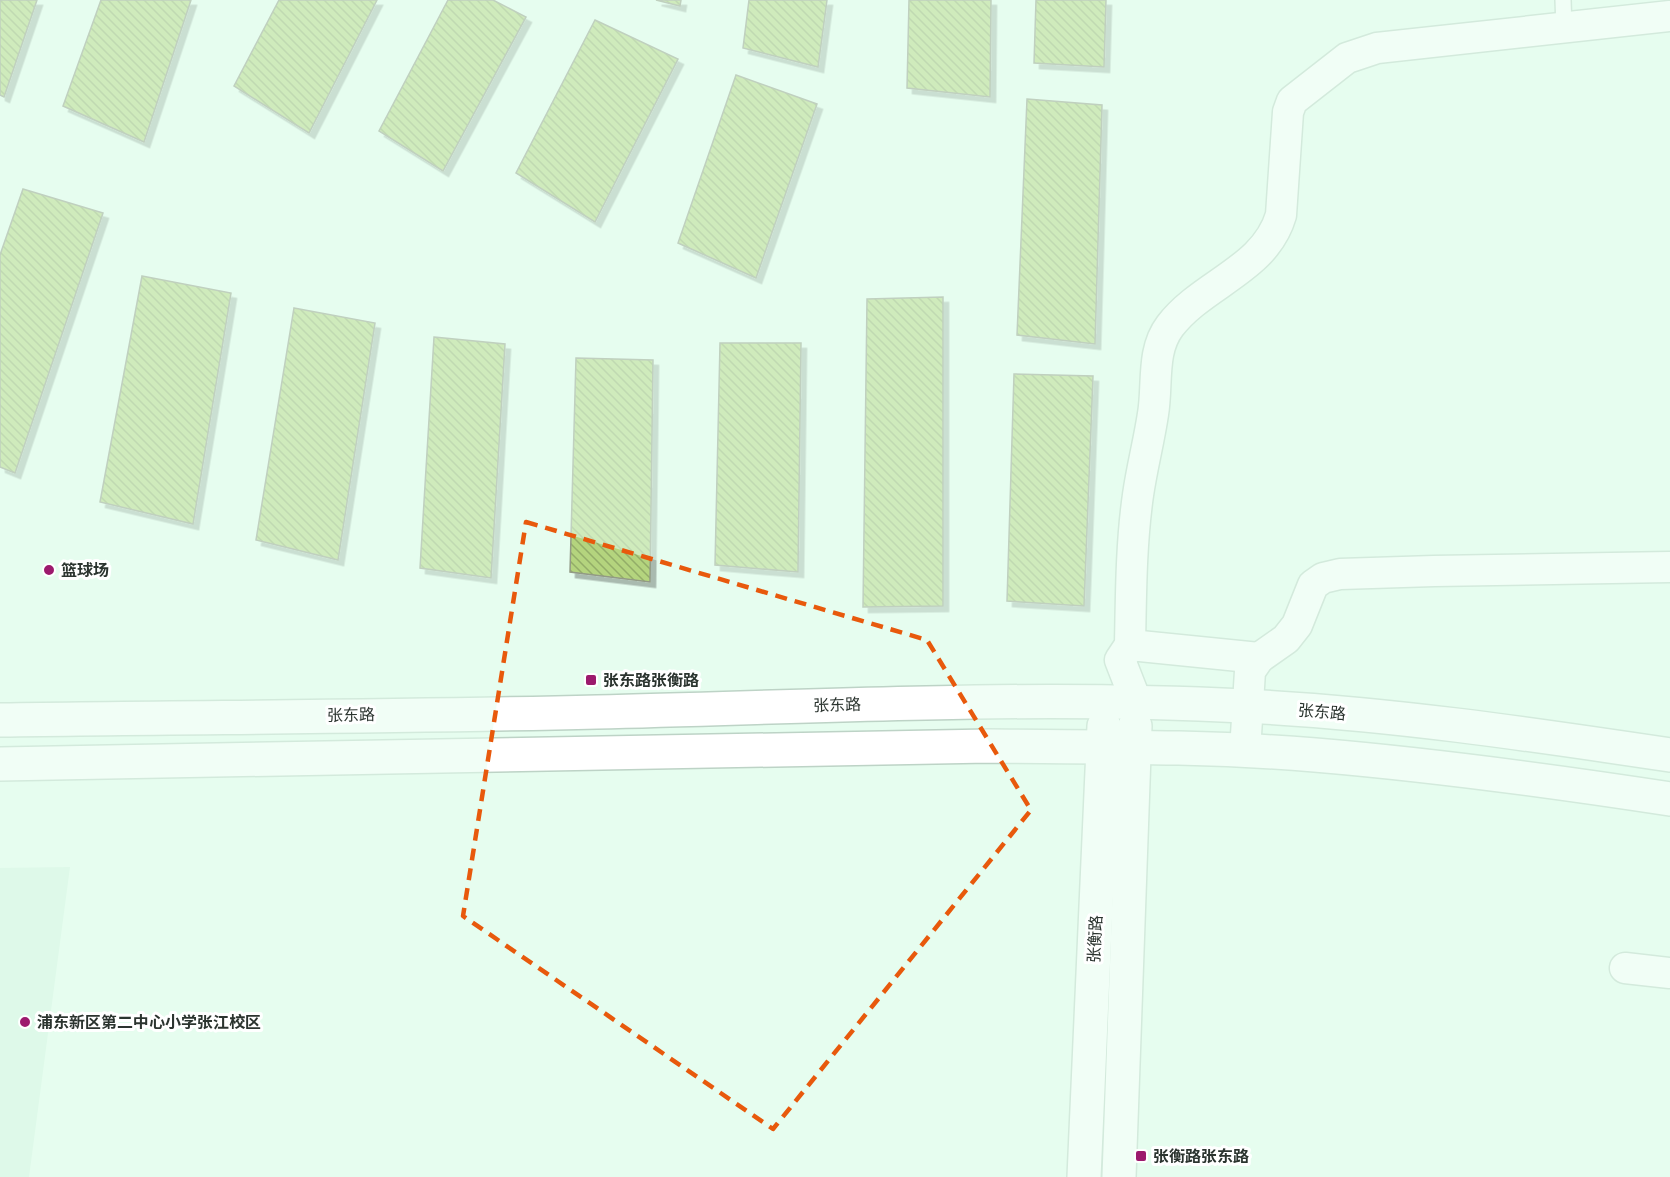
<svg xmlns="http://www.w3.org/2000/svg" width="1670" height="1177" font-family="Karla,'Noto Sans SC',sans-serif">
<defs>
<pattern id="building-back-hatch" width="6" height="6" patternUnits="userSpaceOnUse" patternTransform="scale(1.5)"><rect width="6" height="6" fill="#b4d47e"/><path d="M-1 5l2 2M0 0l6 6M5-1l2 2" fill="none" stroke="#93ad68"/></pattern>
<filter id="shadow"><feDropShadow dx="5.5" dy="5.5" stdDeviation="0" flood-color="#0004"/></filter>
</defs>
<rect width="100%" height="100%" fill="#e6fdef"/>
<path fill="#d5f4e2" d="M70 867 29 1177H0V868Z"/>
<g fill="url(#building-back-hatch)" stroke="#929a86" stroke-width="1.5" filter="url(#shadow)">
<path d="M0 0H37L4 97 0 95Z"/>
<path d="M101 0H191L144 142 63 106Z"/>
<path d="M279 0H377L309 133 234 86Z"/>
<path d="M448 0H493L526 17 443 171 379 131Z"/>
<path d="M656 0H681L680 6Z"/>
<path d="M749 0H827L818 67 743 48Z"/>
<path d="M909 0H991L990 97 907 88Z"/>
<path d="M1036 0H1106L1104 67 1034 63Z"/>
<path d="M595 20 678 59 595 222 516 173Z"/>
<path d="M736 75 817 104 756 278 678 243Z"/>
<path d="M1027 99 1102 105 1095 344 1017 335Z"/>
<path d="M23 189 103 213 15 473 0 467V255Z"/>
<path d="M142 276 231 293 193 524 100 502Z"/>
<path d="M943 297V606L863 607 867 299Z"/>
<path d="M294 308 375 323 338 560 256 540Z"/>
<path d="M434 337 505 344 491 578 420 568Z"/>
<path d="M720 343H801L798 572 715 565Z"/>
<path d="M576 358 653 360 650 582 570 572Z"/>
<path d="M1014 374 1093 376 1084 606 1007 601Z"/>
</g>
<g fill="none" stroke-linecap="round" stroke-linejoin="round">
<defs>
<path id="service" d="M1563 0 1564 28"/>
<g id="minor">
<path d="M1130 645 1259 658"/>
<path d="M1136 701 1120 660 1130 645C1131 595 1131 544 1138 495 1142 467 1149 441 1153 414 1158 385 1151 351 1170 326 1203 283 1265 270 1281 215L1288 112 1292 101 1347 58 1377 48 1670 16"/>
<path d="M1245 751 1250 671 1259 658 1286 639 1297 625 1313 585 1323 578 1340 574 1434 571 1670 567"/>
<path d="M1625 968 1670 973"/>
</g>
<g id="secondary">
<path d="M0 720C199 717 398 717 597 712 813 707 1028 695 1244 706 1387 713 1529 734 1670 755"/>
<path d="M0 764 989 746C1097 747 1206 746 1315 755 1434 765 1552 781 1670 799"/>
<path d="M1084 1177 1104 726"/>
<path d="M1119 1177 1135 726"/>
</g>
</defs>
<use href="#service" stroke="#bdd3c6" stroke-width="18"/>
<use href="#minor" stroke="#bdd3c6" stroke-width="33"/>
<use href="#secondary" stroke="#bdd3c6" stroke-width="36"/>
<use href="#service" stroke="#fff" stroke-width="15"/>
<use href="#minor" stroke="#fff" stroke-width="30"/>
<use href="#secondary" stroke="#fff" stroke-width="33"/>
</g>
<path d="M0 0H1670V1177H0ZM526 522 927 640 1031 810 773 1129 463 916Z" fill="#e6fdef" fill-opacity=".55" fill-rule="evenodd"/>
<path fill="none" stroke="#e8590c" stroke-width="4.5" stroke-dasharray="12 8" stroke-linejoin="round" d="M526 522 927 640 1031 810 773 1129 463 916Z"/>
<g fill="#9c1a6d" stroke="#fff" stroke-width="2">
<circle cx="49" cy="570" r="6"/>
<rect x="585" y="674" width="12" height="12" rx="3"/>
<circle cx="25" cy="1022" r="6"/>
<rect x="1135" y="1150" width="12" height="12" rx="3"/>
</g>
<g text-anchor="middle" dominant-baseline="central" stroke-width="6" stroke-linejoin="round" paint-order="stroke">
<g font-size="16" font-weight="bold" fill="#2b342f" stroke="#fff" text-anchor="start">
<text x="61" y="570">篮球场</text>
<text x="603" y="680">张东路张衡路</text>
<text x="37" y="1022">浦东新区第二中心小学张江校区</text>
<text x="1153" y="1156">张衡路张东路</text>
</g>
<g font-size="16" fill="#2b342f" stroke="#fff">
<text transform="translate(837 705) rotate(-2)">张东路</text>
<text transform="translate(1322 712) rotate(5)">张东路</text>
<text transform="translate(351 715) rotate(-1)">张东路</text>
<text transform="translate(1095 939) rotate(-87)">张衡路</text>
</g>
</g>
</svg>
